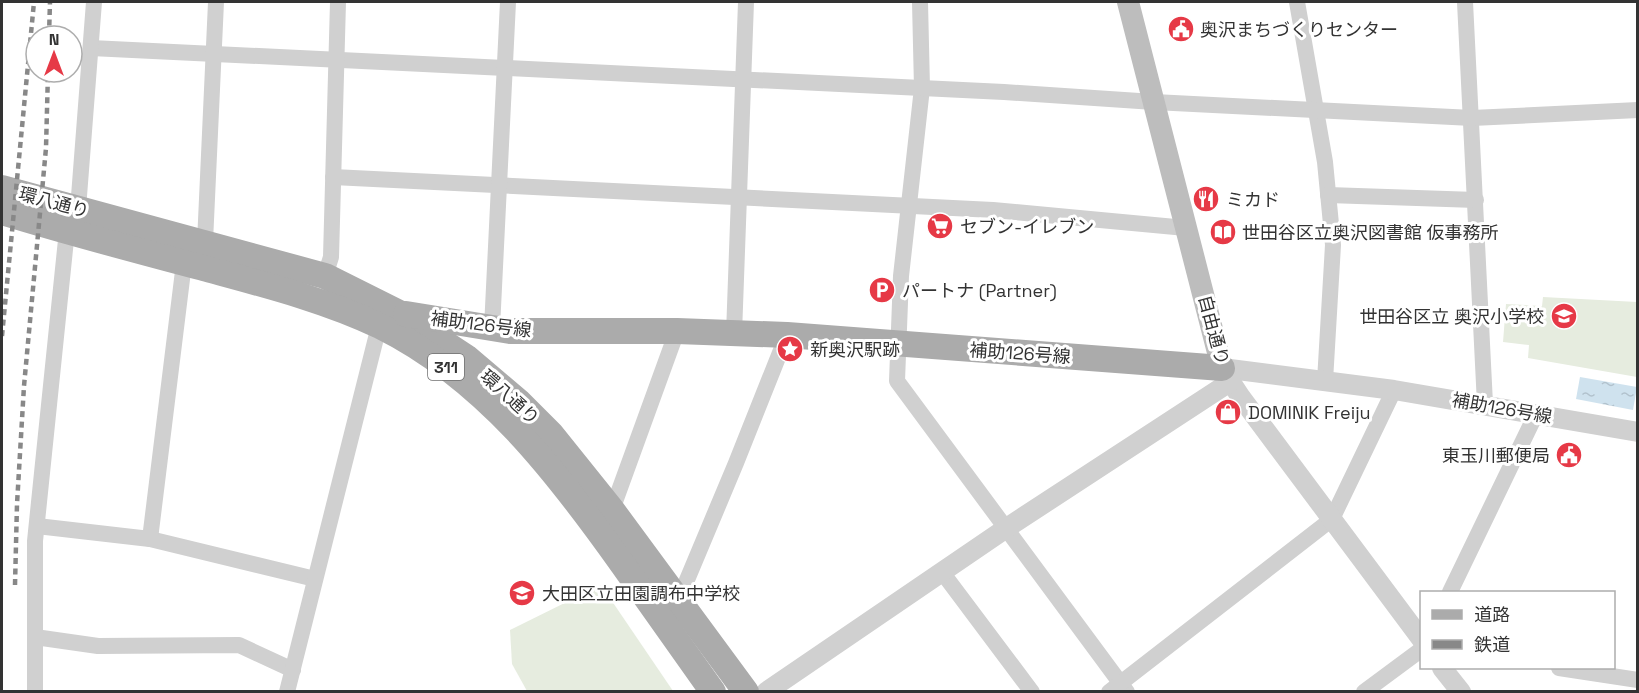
<svg xmlns="http://www.w3.org/2000/svg" width="1639" height="693" font-family="'Space Grotesk','Noto Sans JP',sans-serif">
<defs>
<pattern id="water-ripples" width="26" height="14" patternUnits="userSpaceOnUse" patternTransform="scale(1.5)"><rect width="26" height="14" fill="#cfe2ee"/><path d="M2 4q2-2 4 0t4 0M15 11q2-2 4 0t4 0" fill="none" stroke="#b2c2cd"/></pattern>
</defs>
<rect width="100%" height="100%" fill="#fff"/>
<g fill="#e6ecdf">
<path d="M1543 297 1637 302V377L1528 358 1529 345 1503 342 1506 304 1542 306Z"/>
<path d="M601 585 673 691H527L512 664 510 630Z"/>
</g>
<path fill="url(#water-ripples)" d="M1580 377 1637 387 1633 410 1576 399Z"/>
<g fill="none" stroke-linecap="round" stroke-linejoin="round">
<g stroke="#d0d0d0" stroke-width="16">
<path d="M920 2 922 88 901 276 897 381 1127 692"/>
<path d="M1297 2 1325 162 1333 245 1325 381"/>
<path d="M1465 2 1485 404"/>
<path d="M91 48 1004 92 1154 102 1472 118 1638 110"/>
<path d="M333 177 993 210 1186 228"/>
<path d="M1328 195 1476 200"/>
<path d="M78 209 94 2"/>
<path d="M205 242 216 2"/>
<path d="M325 276 331 257 338 2"/>
<path d="M492 328 508 2"/>
<path d="M734 334 746 2"/>
<path d="M612 510 677 331"/>
<path d="M37 526 150 539 315 579"/>
<path d="M150 539 184 263"/>
<path d="M942 572 1032 692"/>
<path d="M1450 592 1536 414"/>
<path d="M679 599 736 463 787 335"/>
<path d="M35 637 98 646 239 645 293 670"/>
<path d="M1559 668 1638 680"/>
<path d="M35 692V541L67 230"/>
<path d="M287 692 379 326"/>
<path d="M1109 692 1332 519 1394 390"/>
<path d="M1364 692 1422 649"/>
</g>
<g stroke="#d0d0d0" stroke-width="20">
<path d="M1222 368 1394 390 1638 432"/>
<path d="M1223 370 1240 396 1422 640"/>
<path d="M1442 668 1461 692"/>
<path d="M766 692 1005 529 1230 382"/>
</g>
<path stroke="#bdbdbd" stroke-width="22" d="M1128 2 1222 368"/>
<g stroke="#ababab" stroke-width="26">
<path d="M2 188 325 276 399 313 466 357 519 402 551 434 612 510 746 692"/>
<path d="M2 212C70 233 139 251 207 269 266 285 325 300 380 326 485 378 557 472 623 565 653 607 683 649 713 692"/>
<path d="M406 314 510 331H677L787 335 1222 368"/>
</g>
<g stroke="#888" stroke-width="4.5" stroke-dasharray="6 4.5" stroke-linecap="butt">
<path d="M49 36 50 2"/>
<path d="M2 336 34 2"/>
<path d="M15 585 17 504 24 386 46 148 48 72"/>
</g>
</g>
<defs>
<symbol id="civic-disc" viewBox="-11 -11 22 22"><circle r="9.5" fill="#e63946" stroke="#fff"/><path d="M-.6-6.5H3V-4.5H.6V-3L4-1V1h2V6H-6V1h2V-1L-.6-3ZM-1.2 2.5V6h2.4V2.5Z" fill="#fff"/></symbol>
<symbol id="restaurant-disc" viewBox="-11 -11 22 22"><circle r="9.5" fill="#e63946" stroke="#fff"/><path d="M-5-6h1v4h1v-4h1v4h1v-4h1v5L-1.5 .5V6h-2V.5L-5-1ZM5-6V6H3V1.5H1.5Q1.5-4 5-6Z" fill="#fff"/></symbol>
<symbol id="supermarket-disc" viewBox="-11 -11 22 22"><circle r="9.5" fill="#e63946" stroke="#fff"/><path d="M-6-5.5h2.5l.6 2H6L4.5 2H-2.5L-4.4-4H-6ZM-1.5 3.2a1.3 1.3 0 1 0 .1 0ZM3 3.2a1.3 1.3 0 1 0 .1 0Z" fill="#fff"/></symbol>
<symbol id="library-disc" viewBox="-11 -11 22 22"><circle r="9.5" fill="#e63946" stroke="#fff"/><path d="M-6-4Q-3-5.5-.7-3.5V5Q-3 3-6 4ZM6-4Q3-5.5 .7-3.5V5Q3 3 6 4Z" fill="#fff"/></symbol>
<symbol id="parking-disc" viewBox="-11 -11 22 22"><circle r="9.5" fill="#e63946" stroke="#fff"/><path d="M-3.5-5.5H1a3.5 3.5 0 0 1 0 7H-1V5.5H-3.5ZM-1-3.4V-.6H.8a1.4 1.4 0 0 0 0-2.8Z" fill="#fff"/></symbol>
<symbol id="school-disc" viewBox="-11 -11 22 22"><circle r="9.5" fill="#e63946" stroke="#fff"/><path d="M0-5L7-2L0 1L-7-2ZM-4 1L0 2.5L4 1V4Q0 6-4 4Z" fill="#fff"/></symbol>
<symbol id="sight-disc" viewBox="-11 -11 22 22"><circle r="9.5" fill="#e63946" stroke="#fff"/><path d="M0-6L1.8-2.2L6-1.7L2.9 1.2L3.7 5.4L0 3.3L-3.7 5.4L-2.9 1.2L-6-1.7L-1.8-2.2Z" fill="#fff"/></symbol>
<symbol id="shop-disc" viewBox="-11 -11 22 22"><circle r="9.5" fill="#e63946" stroke="#fff"/><path d="M-5-2.5h2.3a2.7 3.5 0 0 1 5.4 0H5L5.5 6h-11ZM-1.5-2.5h3a1.5 2.3 0 0 0-3 0Z" fill="#fff"/></symbol>
</defs>
<g fill-rule="evenodd">
<use href="#civic-disc" x="1166" y="14" width="30" height="30"/>
<use href="#restaurant-disc" x="1191" y="184" width="30" height="30"/>
<use href="#supermarket-disc" x="925" y="211" width="30" height="30"/>
<use href="#library-disc" x="1208" y="217" width="30" height="30"/>
<use href="#parking-disc" x="867" y="275" width="30" height="30"/>
<use href="#school-disc" x="1549" y="301" width="30" height="30"/>
<use href="#sight-disc" x="775" y="334" width="30" height="30"/>
<use href="#shop-disc" x="1213" y="397" width="30" height="30"/>
<use href="#civic-disc" x="1554" y="440" width="30" height="30"/>
<use href="#school-disc" x="507" y="578" width="30" height="30"/>
</g>
<g text-anchor="middle" dominant-baseline="central" stroke-width="6" stroke-linejoin="round" paint-order="stroke">
<rect fill="#fff" stroke="#707070" stroke-width="1.5" x="428" y="354" width="36" height="26" rx="4.5"/>
<g font-size="16" font-weight="bold" fill="#333">
<text x="446" y="367">311</text>
</g>
<g font-size="18" fill="#333" stroke="#fff" text-anchor="start">
<text x="1200" y="29">奥沢まちづくりセンター</text>
<text x="1226" y="199">ミカド</text>
<text x="960" y="226">セブン-イレブン</text>
<text x="1242" y="232">世田谷区立奥沢図書館 仮事務所</text>
<text x="902" y="290">パートナ (Partner)</text>
<text x="1544" y="316" text-anchor="end">世田谷区立 奥沢小学校</text>
<text x="810" y="349">新奥沢駅跡</text>
<text x="1248" y="412">DOMINIK Freiju</text>
<text x="1550" y="455" text-anchor="end">東玉川郵便局</text>
<text x="542" y="593">大田区立田園調布中学校</text>
</g>
<g font-size="18" fill="#333" stroke="#fff">
<text transform="translate(54 202) rotate(15)">環八通り</text>
<text transform="translate(481 324) rotate(7)">補助126号線</text>
<text transform="translate(1214 330) rotate(75)">自由通り</text>
<text transform="translate(1020 353) rotate(4)">補助126号線</text>
<text transform="translate(510 397) rotate(42)">環八通り</text>
<text transform="translate(1502 408) rotate(10)">補助126号線</text>
</g>
</g>
<rect width="1639" height="693" fill="none" stroke="#333333" stroke-width="6"/>
<rect x="1420" y="591" width="195" height="78" fill="#ffffff" stroke="#adadad" stroke-width="1.5"/>
<rect x="1432" y="610" width="30" height="9" fill="#ababab" stroke="#adadad" stroke-width="1.5"/>
<text x="1474" y="621" font-size="18" fill="#333333">道路</text>
<rect x="1432" y="640" width="30" height="9" fill="#888888" stroke="#adadad" stroke-width="1.5"/>
<text x="1474" y="651" font-size="18" fill="#333333">鉄道</text>
<g transform="translate(54 54)"><circle r="28" fill="#ffffff" stroke="#adadad" stroke-width="1.5"/>
<path d="M0-4.5L10 22L0 15L-10 22Z" fill="#e63946"/>
<text y="-9" font-size="16" font-weight="bold" text-anchor="middle" fill="#333333">N</text>
</g>
</svg>
